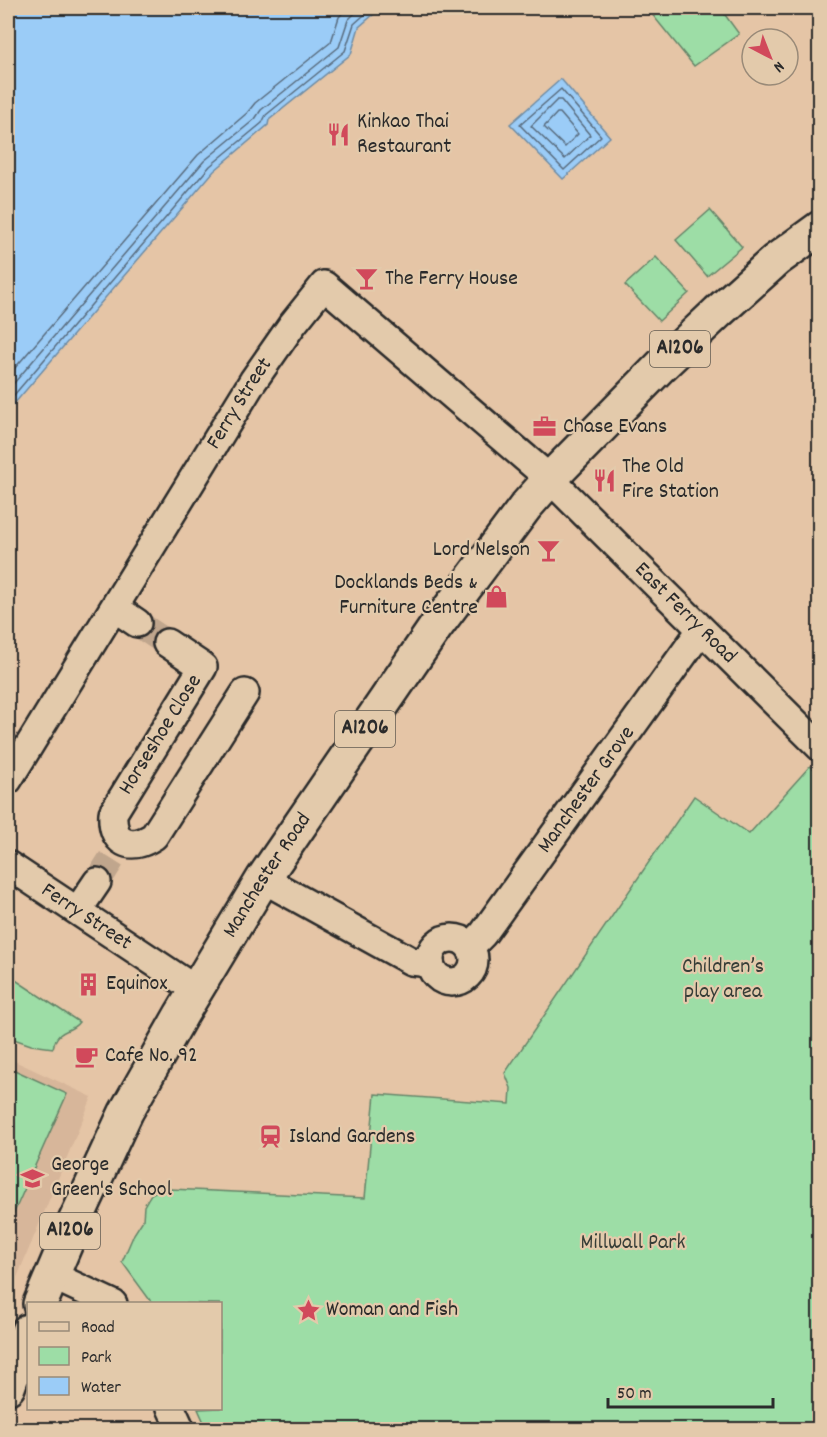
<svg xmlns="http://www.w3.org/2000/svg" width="827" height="1437" font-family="Dekko,sans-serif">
<rect width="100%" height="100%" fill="#e5c5a6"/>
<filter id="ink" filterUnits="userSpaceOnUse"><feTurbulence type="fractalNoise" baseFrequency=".0167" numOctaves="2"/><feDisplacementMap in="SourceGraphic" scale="12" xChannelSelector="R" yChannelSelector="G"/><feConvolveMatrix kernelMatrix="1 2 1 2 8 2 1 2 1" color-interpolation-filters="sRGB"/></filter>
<g filter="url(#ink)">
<path fill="#d7b69a" d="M8 1058 92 1097 8 1299Z"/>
<g fill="#9ddda6" stroke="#648468" stroke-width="1.5">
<path d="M647 8H720L739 34 694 66Z"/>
<path d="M710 210 742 247 707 276 676 240Z"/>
<path d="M656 257 689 293 659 321 625 285Z"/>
<path d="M810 766 820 774 819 1429H207L198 1409 220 1408V1304L152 1303 122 1262 134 1234 143 1220 144 1206 148 1199 151 1194 159 1190 170 1189 365 1198 375 1094 510 1104 511 1088 505 1073 694 796 749 834Z"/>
<path d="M14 979 79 1022C70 1034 58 1027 53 1048L31 1045 8 1037V993Z"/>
<path d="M8 1067 67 1094 8 1226Z"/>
</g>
<g fill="#9bccf7" stroke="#6e8ca5" stroke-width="1.5">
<path d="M8 8H381L359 27 351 54 269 120 268 125 214 171 8 411Z"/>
<path d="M561 79 610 137 563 179 510 124Z"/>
</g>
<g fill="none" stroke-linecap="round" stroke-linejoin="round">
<g stroke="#586b7d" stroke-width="1.5">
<path d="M561 89 601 136 564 170 520 125Z"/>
<path d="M557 100H561L590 135 565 159 531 126Z"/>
<path d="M557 113H560L578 134 565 147 544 127Z"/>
<path d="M8 376 198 155 247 113 255 103 331 42 339 17 347 8"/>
<path d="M8 390 204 161 255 119 261 110 339 47 348 20 360 8"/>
<path d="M8 402 210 166 262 123 266 115 345 51 354 24 372 8"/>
</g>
<g stroke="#c0a68d" stroke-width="27" stroke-dasharray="27 14" stroke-linecap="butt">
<path d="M137 623 167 643"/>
<path d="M97 882 116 852"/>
</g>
<defs>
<g id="minor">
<path d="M115 608 137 623"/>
<path d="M167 643 203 667 113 813C111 843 130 852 154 836L245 693"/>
<path id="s1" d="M8 780 253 381 292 325 324 285 550 479 820 747"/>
<path id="s2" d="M8 865 196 990"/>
<path d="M263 879 411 961 430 963"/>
<path d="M78 910 97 882"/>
<circle cx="452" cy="960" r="22"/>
<path id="s3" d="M470 947 483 934 701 630"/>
<path d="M51 1275 113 1304"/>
<path d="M171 1408 181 1430"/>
</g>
<g id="major">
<path id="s4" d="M40 1304 73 1226 126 1112 181 1015 263 879 435 628 526 506 550 479 661 366 718 312 776 260 820 228"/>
<path d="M8 1387 28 1331"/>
</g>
</defs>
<use href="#minor" stroke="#2b2b2b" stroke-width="32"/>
<use href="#major" stroke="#2b2b2b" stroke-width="38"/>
<use href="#minor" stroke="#e3caab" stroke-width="27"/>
<use href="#major" stroke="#e3caab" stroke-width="33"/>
</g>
</g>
<defs>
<symbol id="restaurant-bare" viewBox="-9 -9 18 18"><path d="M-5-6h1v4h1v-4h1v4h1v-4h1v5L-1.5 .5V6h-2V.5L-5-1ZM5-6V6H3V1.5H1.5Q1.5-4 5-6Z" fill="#d1495b" stroke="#e3caab" stroke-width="2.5" paint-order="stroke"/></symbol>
<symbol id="bar-bare" viewBox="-9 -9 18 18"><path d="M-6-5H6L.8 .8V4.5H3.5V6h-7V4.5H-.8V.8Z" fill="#d1495b" stroke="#e3caab" stroke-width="2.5" paint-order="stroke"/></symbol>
<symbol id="office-bare" viewBox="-9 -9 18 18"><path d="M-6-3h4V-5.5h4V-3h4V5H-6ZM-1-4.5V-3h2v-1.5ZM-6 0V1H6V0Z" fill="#d1495b" stroke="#e3caab" stroke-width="2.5" paint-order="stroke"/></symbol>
<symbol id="shop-bare" viewBox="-9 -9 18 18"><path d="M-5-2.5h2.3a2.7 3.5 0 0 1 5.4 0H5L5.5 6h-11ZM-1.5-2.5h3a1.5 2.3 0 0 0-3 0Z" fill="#d1495b" stroke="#e3caab" stroke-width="2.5" paint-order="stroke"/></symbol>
<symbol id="building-bare" viewBox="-9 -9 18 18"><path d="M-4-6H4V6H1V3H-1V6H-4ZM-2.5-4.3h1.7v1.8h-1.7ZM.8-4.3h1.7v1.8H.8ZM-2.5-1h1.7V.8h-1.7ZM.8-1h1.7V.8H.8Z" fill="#d1495b" stroke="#e3caab" stroke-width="2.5" paint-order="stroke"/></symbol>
<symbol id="cafe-bare" viewBox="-9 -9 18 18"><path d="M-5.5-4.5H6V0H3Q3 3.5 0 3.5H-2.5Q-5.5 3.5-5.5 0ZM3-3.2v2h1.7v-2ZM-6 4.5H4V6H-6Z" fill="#d1495b" stroke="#e3caab" stroke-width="2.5" paint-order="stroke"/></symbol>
<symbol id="station-bare" viewBox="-9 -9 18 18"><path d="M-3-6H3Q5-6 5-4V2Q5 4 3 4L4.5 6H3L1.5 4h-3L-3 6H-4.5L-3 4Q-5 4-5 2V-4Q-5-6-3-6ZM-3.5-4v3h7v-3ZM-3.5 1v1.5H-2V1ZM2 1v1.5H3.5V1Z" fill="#d1495b" stroke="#e3caab" stroke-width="2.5" paint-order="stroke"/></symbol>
<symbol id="school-bare" viewBox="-9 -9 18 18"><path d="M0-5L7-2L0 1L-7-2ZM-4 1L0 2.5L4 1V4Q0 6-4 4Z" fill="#d1495b" stroke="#e3caab" stroke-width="2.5" paint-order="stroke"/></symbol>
<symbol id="sight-bare" viewBox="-9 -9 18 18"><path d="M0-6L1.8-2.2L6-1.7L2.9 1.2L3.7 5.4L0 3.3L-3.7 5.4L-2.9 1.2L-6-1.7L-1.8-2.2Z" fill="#d1495b" stroke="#e3caab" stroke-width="2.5" paint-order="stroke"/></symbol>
</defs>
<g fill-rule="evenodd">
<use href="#restaurant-bare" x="322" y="118" width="33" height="33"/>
<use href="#bar-bare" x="350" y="262" width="33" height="33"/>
<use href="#office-bare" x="528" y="410" width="33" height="33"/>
<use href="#restaurant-bare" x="588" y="464" width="33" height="33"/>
<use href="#bar-bare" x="532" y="534" width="33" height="33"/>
<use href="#shop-bare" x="480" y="580" width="33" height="33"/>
<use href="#building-bare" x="72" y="968" width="33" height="33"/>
<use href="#cafe-bare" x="70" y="1040" width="33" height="33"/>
<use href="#station-bare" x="254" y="1120" width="33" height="33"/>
<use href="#school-bare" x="16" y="1162" width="33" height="33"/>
<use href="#sight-bare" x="292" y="1294" width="33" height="33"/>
</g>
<g text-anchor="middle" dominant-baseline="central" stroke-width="4.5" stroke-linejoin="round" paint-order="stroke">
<g fill="#e3caab" stroke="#625b51" stroke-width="1.5">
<rect x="650" y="331" width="60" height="36" rx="4.5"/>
<rect x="335" y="711" width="60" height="36" rx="4.5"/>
<rect x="40" y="1213" width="60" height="36" rx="4.5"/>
</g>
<g font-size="21" font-weight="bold" fill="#2b2b2b">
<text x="680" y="349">A1206</text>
<text x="365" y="729">A1206</text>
<text x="70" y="1231">A1206</text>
</g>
<g font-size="22" fill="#2b2b2b" stroke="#e3caab" text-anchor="start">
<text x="357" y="122">Kinkao Thai<tspan x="357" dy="25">Restaurant</tspan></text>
<text x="385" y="279">The Ferry House</text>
<text x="563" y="427">Chase Evans</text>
<text x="622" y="467">The Old<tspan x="622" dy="25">Fire Station</tspan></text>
<text x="530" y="550" text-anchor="end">Lord Nelson</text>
<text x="478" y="583" text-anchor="end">Docklands Beds &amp;<tspan x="478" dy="25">Furniture Centre</tspan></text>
<text x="106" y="984">Equinox</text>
<text x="105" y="1056">Cafe No. 92</text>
<text x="289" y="1137">Island Gardens</text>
<text x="51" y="1165">George<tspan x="51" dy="25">Green's School</tspan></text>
<text x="326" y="1310">Woman and Fish</text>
</g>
<g font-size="22" fill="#2b2b2b" stroke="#e3caab">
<text stroke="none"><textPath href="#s1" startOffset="442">Ferry Street</textPath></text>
<text stroke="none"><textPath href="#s1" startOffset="1076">East Ferry Road</textPath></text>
<text transform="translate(161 735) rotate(-58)">Horseshoe Close</text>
<text stroke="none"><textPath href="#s3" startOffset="196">Manchester Grove</textPath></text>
<text stroke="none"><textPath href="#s4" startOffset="486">Manchester Road</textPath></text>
<text stroke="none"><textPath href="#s2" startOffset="94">Ferry Street</textPath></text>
</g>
<g font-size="22" fill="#363d37" stroke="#e3caab">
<text x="723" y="967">Children’s<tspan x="723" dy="25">play area</tspan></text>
<text x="633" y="1243">Millwall Park</text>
</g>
</g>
<rect width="827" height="1437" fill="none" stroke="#e3caab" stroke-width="30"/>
<rect x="15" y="15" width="797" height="1407" fill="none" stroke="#2b2b2b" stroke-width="2" filter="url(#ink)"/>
<rect x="27" y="1302" width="195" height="108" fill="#e3caab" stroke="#998a78" stroke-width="1.5"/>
<rect x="39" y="1322" width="30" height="9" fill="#e3caab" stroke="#998a78" stroke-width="1.5"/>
<text x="81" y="1332" font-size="18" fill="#2b2b2b">Road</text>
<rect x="39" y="1347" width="30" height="18" fill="#9ddda6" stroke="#998a78" stroke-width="1.5"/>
<text x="81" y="1362" font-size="18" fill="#2b2b2b">Park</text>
<rect x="39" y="1377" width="30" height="18" fill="#9bccf7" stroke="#998a78" stroke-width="1.5"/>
<text x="81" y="1392" font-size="18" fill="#2b2b2b">Water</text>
<g transform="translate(770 57) rotate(138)"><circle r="28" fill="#e3caab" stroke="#998a78" stroke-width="1.5"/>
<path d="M0-4.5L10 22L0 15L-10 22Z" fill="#d1495b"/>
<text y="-9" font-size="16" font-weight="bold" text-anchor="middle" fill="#2b2b2b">N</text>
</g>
<path d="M608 1398v9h165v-9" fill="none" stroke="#2b2b2b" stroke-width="3"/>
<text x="617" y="1398" font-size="18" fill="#2b2b2b" stroke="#e3caab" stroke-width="4.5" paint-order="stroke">50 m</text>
</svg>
